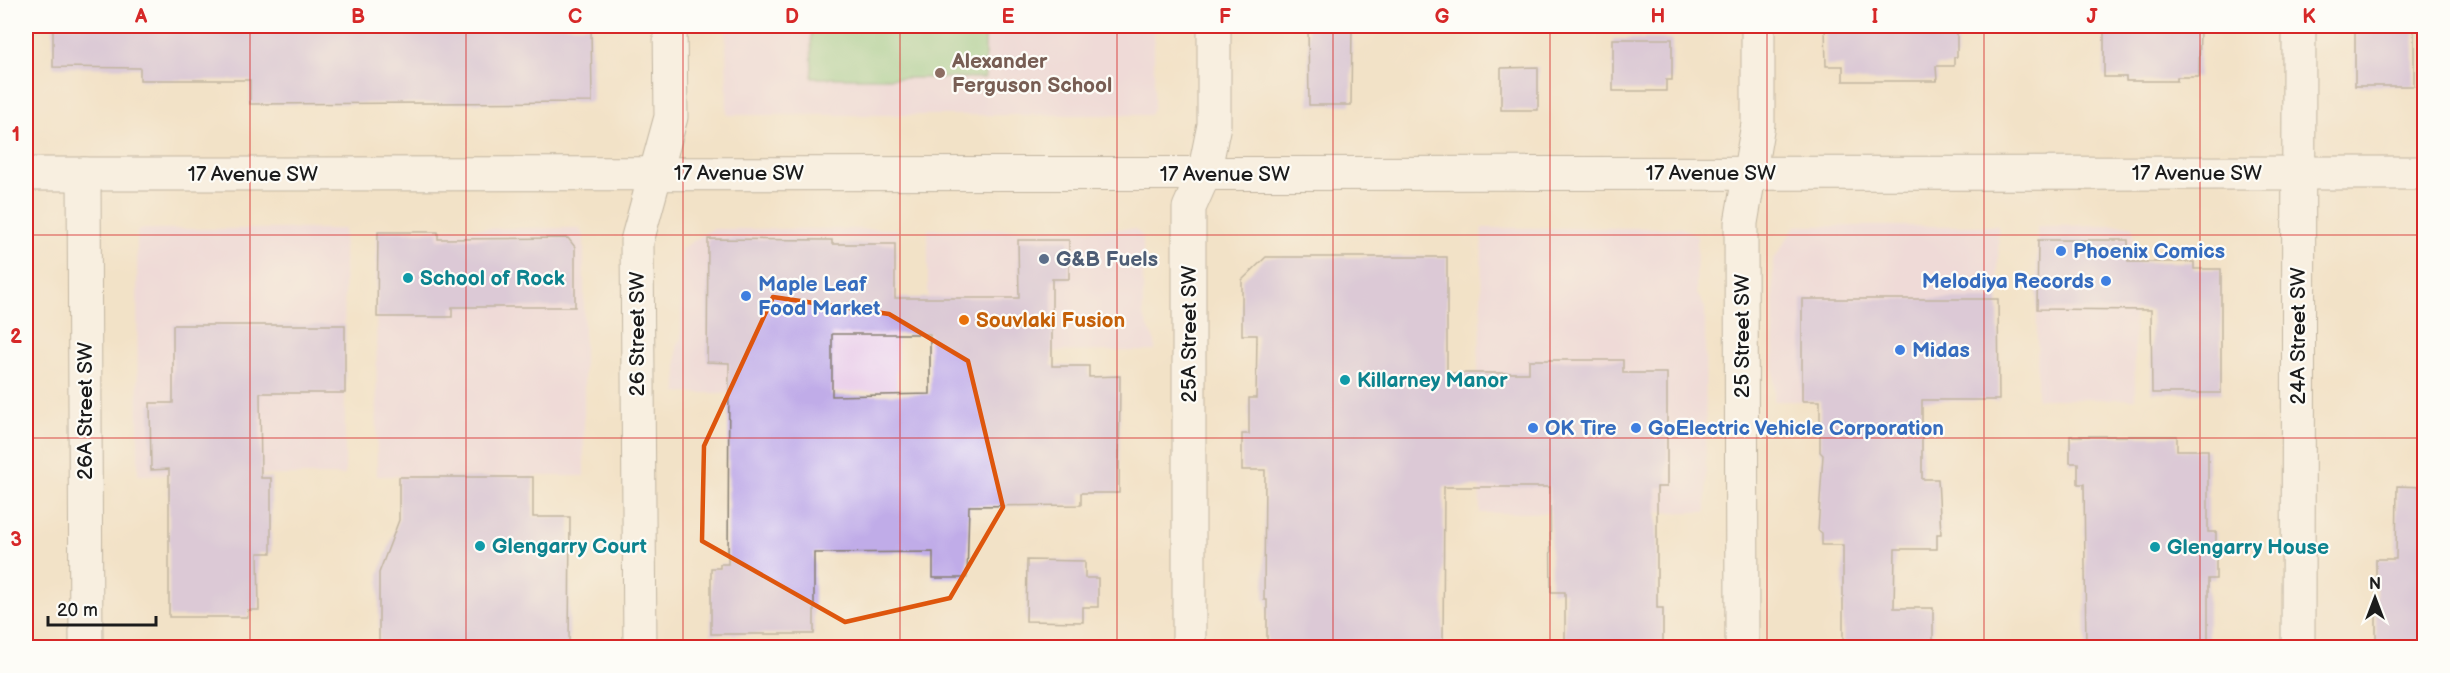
<svg xmlns="http://www.w3.org/2000/svg" width="2450" height="673" font-family="'Balsamiq Sans',sans-serif">
<rect width="100%" height="100%" fill="#fdfcf7"/>
<filter id="ink" filterUnits="userSpaceOnUse"><feTurbulence type="fractalNoise" baseFrequency=".0167" numOctaves="2"/><feDisplacementMap in="SourceGraphic" scale="12" xChannelSelector="R" yChannelSelector="G"/><feConvolveMatrix kernelMatrix="1 2 1 2 8 2 1 2 1" color-interpolation-filters="sRGB"/></filter>
<filter id="wash" filterUnits="userSpaceOnUse"><feTurbulence type="fractalNoise" baseFrequency=".008" numOctaves="4" result="noise"/><feDisplacementMap in="SourceGraphic" scale="24" xChannelSelector="R" yChannelSelector="G"/><feGaussianBlur stdDeviation="1.35" result="paint"/><feColorMatrix in="noise" values="0 0 0 0 0 0 0 0 0 0 0 0 0 0 0 0 0 1.4 0 .05"/><feComposite in="paint" operator="in"/></filter>
<g filter="url(#wash)">
<rect width="100%" height="100%" fill="#f2e2c7"/>
<g fill="#ebd1eb">
<path d="M726 26H1154V107L1150 115H727Z"/>
<path d="M2133 225 2135 399H2037V226Z"/>
<path d="M1795 226H1998L1999 401H1774L1773 261Z"/>
<path d="M579 228 584 236V476H377L376 229Z"/>
<path d="M1482 228H1681L1697 235 1696 292 1705 308 1706 512 1480 513 1478 352 1481 335Z"/>
<path d="M140 229H344L345 475H138L137 231Z"/>
<path d="M712 229H897V390L824 393H677V343L681 340V249Z"/>
<path d="M928 229H1135L1143 237V315L1155 342V351L928 352Z"/>
</g>
<path fill="#85cd89" stroke="#507452" stroke-width="1.5" d="M811 26H1154V29L985 26V78H812Z"/>
<g id="blocks">
<g fill="#c0ace8" fill-rule="evenodd">
<path d="M53 26H591L592 102 250 104V80H140V68L53 67Z"/>
<path d="M1308 26H1352L1351 105H1309Z"/>
<path d="M1825 26H1957V57H1954V66H1936L1937 81H1843V66H1826Z"/>
<path d="M2104 26H2200L2199 77H2177V81H2126V77H2104Z"/>
<rect x="2355" y="26" width="59" height="60"/>
<path d="M1613 39H1672V80H1666V91H1613Z"/>
<path d="M1538 67V110H1501V68Z"/>
<path d="M378 232H438V239L568 238 575 247V307H452V317H377Z"/>
<path d="M708 239 832 240V244H895V298H1019L1018 240H1069V279H1052V366H1089V377L1120 376 1119 493H1081V505L969 506 967 578H933V552L814 553V634H711V568H720V564H728L729 363 707 362ZM832 334H930V394L832 396Z"/>
<path d="M2038 240H2128V262H2194V269H2221V393H2152L2151 310 2037 309Z"/>
<path d="M1266 257H1447V373H1529V360H1623V373H1667V487H1657V608H1663V648H1565V592H1551L1550 487H1444L1443 648H1267V600H1264L1265 470H1242V434H1249V398H1256L1257 335H1242V280Z"/>
<path d="M1802 299H1998L1999 400H1922V479H1938L1941 534H1937V549H1895L1894 608H1933V648H1843V545H1822V533L1818 530 1823 455 1820 452V401H1802Z"/>
<path d="M173 325H345V393H260L261 478H271V553H258L259 610H248V617H169V469L151 470 150 403H173Z"/>
<path d="M2070 436H2177V450H2208V532H2216V579H2208V648H2086L2084 484H2078V463H2070Z"/>
<path d="M399 477H533V517H570L569 648H379V573L399 520Z"/>
<path d="M2397 486 2424 487V648H2376V559H2396Z"/>
<path d="M1027 560 1085 561V578H1098V607H1083V622L1026 621Z"/>
</g>
</g>
</g>
<g filter="url(#ink)">
<use href="#blocks" fill-opacity="0" stroke="#877f72" stroke-width="1.5"/>
<g fill="none" stroke-linecap="round" stroke-linejoin="round">
<defs>
<g id="minor">
<path d="M84 174 86 648"/>
<path d="M640 648 637 241 671 117 670 26"/>
<path d="M1189 648V208L1204 174 1214 125V26"/>
<path d="M1742 648 1741 223 1758 124V26"/>
<path d="M2298 648 2299 26"/>
</g>
<path id="major" d="M26 174 2424 173"/>
</defs>
<use href="#minor" stroke="#877f72" stroke-width="35"/>
<use href="#major" stroke="#877f72" stroke-width="35"/>
<use href="#minor" stroke="#fff" stroke-width="33"/>
<use href="#major" stroke="#fff" stroke-width="33"/>
</g>
</g>
<path d="M0 0H2450V673H0ZM773 297 889 314 968 361 1003 507 950 598 845 622 702 541 704 446Z" fill="#f2e2c7" fill-opacity=".55" fill-rule="evenodd"/>
<path fill="none" stroke="#de560d" stroke-width="4.5" stroke-linejoin="round" d="M773 297 889 314 968 361 1003 507 950 598 845 622 702 541 704 446Z"/>
<path fill="none" stroke="#d62828" stroke-width="1.5" stroke-opacity="0.55" d="M250 26V648M466 26V648M683 26V648M900 26V648M1117 26V648M1333 26V648M1550 26V648M1767 26V648M1984 26V648M2200 26V648M26 235H2424M26 438H2424"/>
<circle fill="#8d6e63" stroke="#fdfcf7" stroke-width="2" cx="940" cy="73" r="6"/>
<g fill="#3f7fe0" stroke="#fdfcf7" stroke-width="2">
<circle cx="2061" cy="251" r="6"/>
<circle cx="2106" cy="281" r="6"/>
<circle cx="746" cy="296" r="6"/>
<circle cx="1900" cy="350" r="6"/>
<circle cx="1533" cy="428" r="6"/>
<circle cx="1636" cy="428" r="6"/>
</g>
<circle fill="#5c6f8a" stroke="#fdfcf7" stroke-width="2" cx="1044" cy="259" r="6"/>
<g fill="#0f9aa8" stroke="#fdfcf7" stroke-width="2">
<circle cx="408" cy="278" r="6"/>
<circle cx="1345" cy="380" r="6"/>
<circle cx="480" cy="546" r="6"/>
<circle cx="2155" cy="547" r="6"/>
</g>
<circle fill="#e8710a" stroke="#fdfcf7" stroke-width="2" cx="964" cy="320" r="6"/>
<g text-anchor="middle" dominant-baseline="central" stroke-width="4.5" stroke-linejoin="round" paint-order="stroke">
<g font-size="21" font-weight="bold" fill="#785e54" stroke="#fdfcf7" text-anchor="start">
<text x="952" y="61">Alexander<tspan x="952" dy="24">Ferguson School</tspan></text>
</g>
<g font-size="21" fill="#1c1c1c" stroke="#fdfcf7">
<text x="739" y="173">17 Avenue SW</text>
<text x="1711" y="173">17 Avenue SW</text>
<text x="2197" y="173">17 Avenue SW</text>
<text x="253" y="174">17 Avenue SW</text>
<text x="1225" y="174">17 Avenue SW</text>
<text transform="translate(637 334) rotate(-90)">26 Street SW</text>
<text transform="translate(1189 334) rotate(-90)">25A Street SW</text>
<text transform="translate(1742 336) rotate(-90)">25 Street SW</text>
<text transform="translate(2298 336) rotate(-90)">24A Street SW</text>
<text transform="translate(85 411) rotate(-90)">26A Street SW</text>
</g>
<g font-size="21" font-weight="bold" fill="#366cbe" stroke="#fdfcf7" text-anchor="start">
<text x="2073" y="251">Phoenix Comics</text>
<text x="2094" y="281" text-anchor="end">Melodiya Records</text>
<text x="758" y="284">Maple Leaf<tspan x="758" dy="24">Food Market</tspan></text>
<text x="1912" y="350">Midas</text>
<text x="1545" y="428">OK Tire</text>
<text x="1648" y="428">GoElectric Vehicle Corporation</text>
</g>
<g font-size="21" font-weight="bold" fill="#4e5e75" stroke="#fdfcf7" text-anchor="start">
<text x="1056" y="259">G&amp;B Fuels</text>
</g>
<g font-size="21" font-weight="bold" fill="#0d838f" stroke="#fdfcf7" text-anchor="start">
<text x="420" y="278">School of Rock</text>
<text x="1357" y="380">Killarney Manor</text>
<text x="492" y="546">Glengarry Court</text>
<text x="2167" y="547">Glengarry House</text>
</g>
<g font-size="21" font-weight="bold" fill="#c56008" stroke="#fdfcf7" text-anchor="start">
<text x="976" y="320">Souvlaki Fusion</text>
</g>
</g>
<rect width="2450" height="673" fill="none" stroke="#fdfcf7" stroke-width="66"/>
<g transform="translate(2375 598)" stroke="#fdfcf7" stroke-width="4.5" paint-order="stroke">
<path d="M0-4.5L10 22L0 15L-10 22Z" fill="#1c1c1c"/>
<text y="-9" font-size="16" font-weight="bold" text-anchor="middle" fill="#1c1c1c">N</text>
</g>
<path d="M48 616v9h108v-9" fill="none" stroke="#1c1c1c" stroke-width="3"/>
<text x="57" y="616" font-size="18" fill="#1c1c1c" stroke="#fdfcf7" stroke-width="4.5" paint-order="stroke">20 m</text>
<rect x="33" y="33" width="2384" height="607" fill="none" stroke="#d62828" stroke-width="2"/>
<g font-size="20" text-anchor="middle" font-weight="bold" fill="#d62828">
<text x="141" y="23">A</text>
<text x="358" y="23">B</text>
<text x="575" y="23">C</text>
<text x="792" y="23">D</text>
<text x="1008" y="23">E</text>
<text x="1225" y="23">F</text>
<text x="1442" y="23">G</text>
<text x="1658" y="23">H</text>
<text x="1875" y="23">I</text>
<text x="2092" y="23">J</text>
<text x="2309" y="23">K</text>
<text x="16" y="141">1</text>
<text x="16" y="343">2</text>
<text x="16" y="546">3</text>
</g>
</svg>
